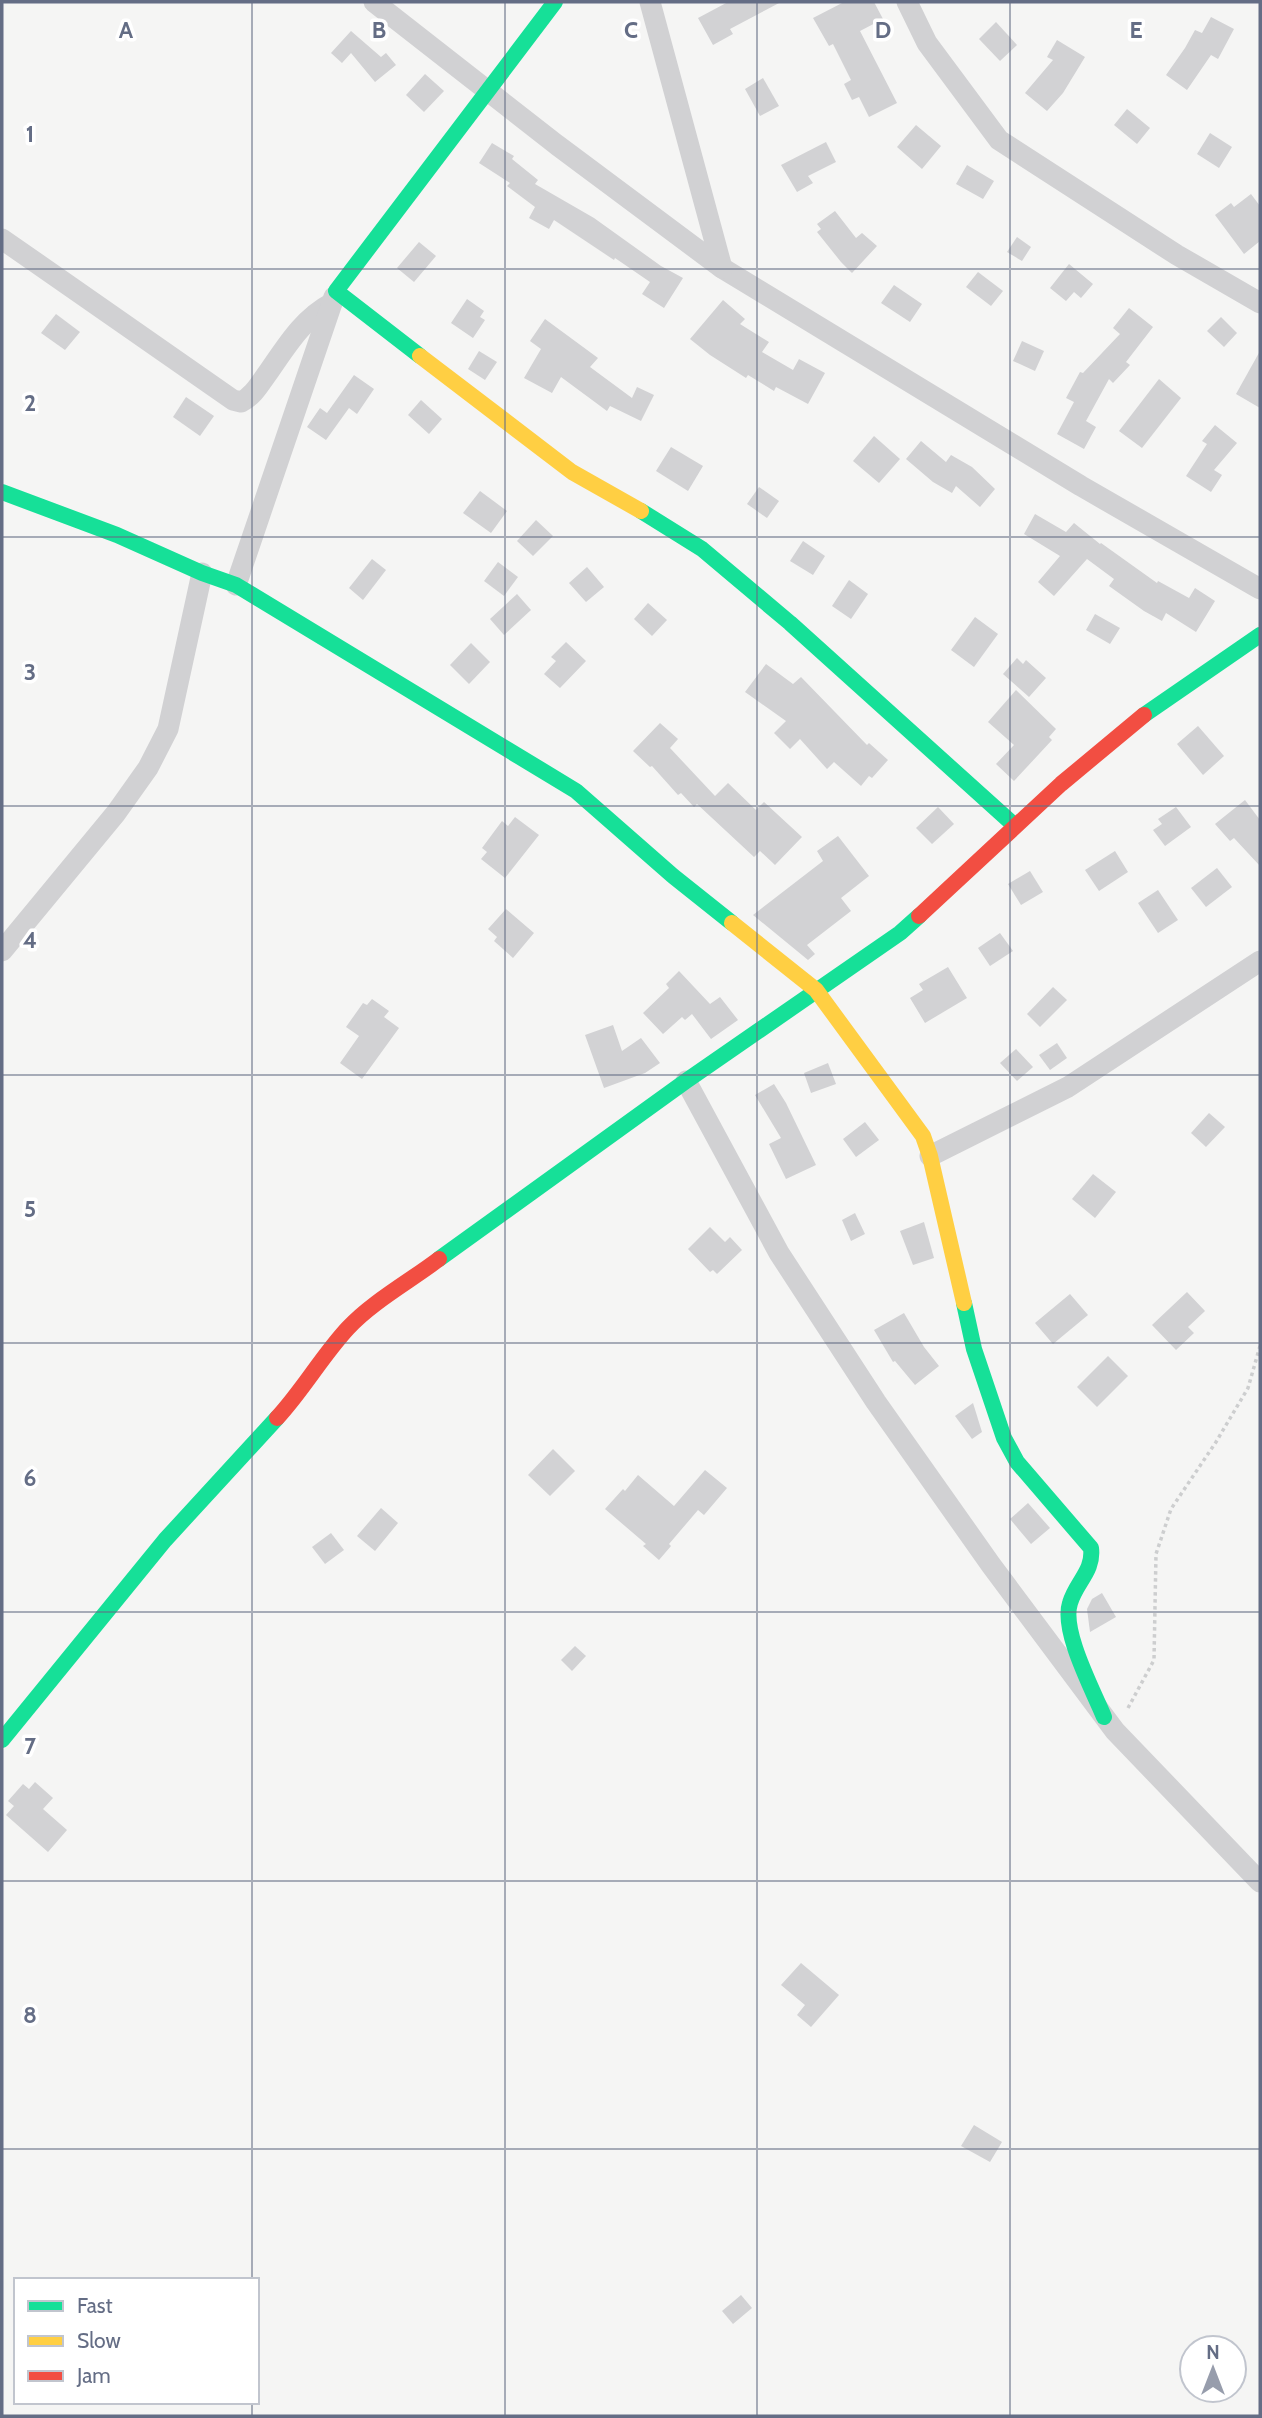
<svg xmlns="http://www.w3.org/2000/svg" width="1262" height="2418" font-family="Cabin,sans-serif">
<rect width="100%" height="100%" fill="#f5f5f4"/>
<g fill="#d2d2d4">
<path d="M728 2H781L730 29 733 34 713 45 698 18Z"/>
<path d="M844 2H874L883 19 860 31 897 103 869 117 859 97 852 100 844 84 851 80 833 44 829 46 813 18Z"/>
<path d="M1211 17 1234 29 1218 59 1211 55 1187 90 1166 75 1185 48 1195 30 1202 33Z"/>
<path d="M996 22 1017 45 1000 61 979 39Z"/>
<path d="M351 31 381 57 386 53 396 65 375 82 351 53 342 63 331 53Z"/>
<path d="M1057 40 1085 57 1063 93 1047 111 1025 93 1053 60 1047 57Z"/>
<path d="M425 74 444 91 424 112 406 95Z"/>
<path d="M763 78 779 106 760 116 745 89Z"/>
<path d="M1127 109 1150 128 1137 144 1114 125Z"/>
<path d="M916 125 941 146 922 169 897 147Z"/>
<path d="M1210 133 1232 147 1219 168 1197 154Z"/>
<path d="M826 142 836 162 808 176 813 183 797 192 781 165Z"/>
<path d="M492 143 514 156 512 159 538 180 535 184 594 218 661 266 683 278 664 308 642 294 650 282 615 258 614 260 554 220 549 229 529 218 535 207 507 186 510 183 479 163Z"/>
<path d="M967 165 994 181 983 199 956 184Z"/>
<path d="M1251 194 1260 206V241L1244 254 1215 215 1231 203 1234 207Z"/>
<path d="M835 211 856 238 862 233 877 246 852 273 841 262 817 232 821 229 817 224Z"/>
<path d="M1017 237 1031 247 1022 261 1007 252Z"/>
<path d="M419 242 436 256 414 282 397 268Z"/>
<path d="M1069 264 1093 284 1081 298 1074 292 1066 301 1050 288Z"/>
<path d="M978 272 1003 291 991 306 966 287Z"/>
<path d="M894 285 922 304 910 322 881 303Z"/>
<path d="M467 299 484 311 480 317 485 320 473 338 451 323Z"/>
<path d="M723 300 745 319 740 324 769 342 762 352 793 370 799 359 825 373 808 404 776 387 774 391 748 375 746 378 710 355 690 339Z"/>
<path d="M1129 308 1153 327 1126 362 1130 365 1113 383 1109 379 1086 421 1096 427 1084 449 1057 434 1074 402 1066 398 1080 372 1083 373 1120 334 1113 328Z"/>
<path d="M56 314 80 332 65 350 41 333Z"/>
<path d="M1221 317 1237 333 1224 347 1207 331Z"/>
<path d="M545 319 598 358 590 367 632 398 637 387 654 395 641 421 610 406 607 411 561 377 552 393 524 378 541 349 530 341Z"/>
<path d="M1022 341 1044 351 1035 371 1013 361Z"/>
<path d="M479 351 497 362 485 380 468 369Z"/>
<path d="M1260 351V408L1236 394Z"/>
<path d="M354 375 374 389 357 414 349 408 326 440 307 427 320 408 327 413Z"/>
<path d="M1159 379 1181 398 1142 448 1119 431Z"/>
<path d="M186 397 214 416 200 436 173 417Z"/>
<path d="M421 400 442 419 429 434 408 415Z"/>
<path d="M1215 425 1237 443 1214 470 1222 475 1211 492 1186 476 1207 444 1202 441Z"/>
<path d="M874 436 900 459 879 483 853 461Z"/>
<path d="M921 441 946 462 951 455 972 467 995 489 980 507 956 486 952 493 933 482 906 459Z"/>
<path d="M671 447 703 466 688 491 656 471Z"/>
<path d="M759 487 779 501 767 518 747 504Z"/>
<path d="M480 491 507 511 491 533 463 513Z"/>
<path d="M1035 514 1066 532 1074 523 1100 544 1101 543 1157 583 1158 581 1189 598 1195 588 1215 601 1196 632 1166 613 1162 621 1144 611 1109 586 1114 579 1087 559 1054 596 1038 582 1060 556 1024 534Z"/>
<path d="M536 520 553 536 533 556 517 541Z"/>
<path d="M803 541 825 556 813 575 790 561Z"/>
<path d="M372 559 386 570 363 600 349 588Z"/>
<path d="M498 562 518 577 504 596 484 581Z"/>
<path d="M587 567 604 587 586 602 569 583Z"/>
<path d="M849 580 868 594 851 619 832 606Z"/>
<path d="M517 594 531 610 504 635 490 619Z"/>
<path d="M648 603 667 620 652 636 634 619Z"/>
<path d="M1095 614 1120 628 1110 644 1086 630Z"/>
<path d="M975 617 998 634 974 667 951 650Z"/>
<path d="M566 642 586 661 560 688 544 674 556 661 551 657Z"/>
<path d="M471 643 490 662 469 684 450 665Z"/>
<path d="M1017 658 1023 664 1026 660 1046 678 1029 697 1003 674Z"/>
<path d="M766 664 793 684 801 677 867 745 869 743 888 760 872 778 869 776 861 786 834 762 827 769 800 739 790 749 774 733 786 721 745 692Z"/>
<path d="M1016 690 1056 729 1049 737 1052 740 1014 781 996 764 1014 745 988 722Z"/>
<path d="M660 723 678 739 670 748 715 796 728 783 756 810 764 802 802 837 775 865 760 851 754 857 697 804 694 807 681 793 678 795 652 766 650 767 633 751Z"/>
<path d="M1198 726 1224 756 1203 775 1177 744Z"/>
<path d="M1245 800 1260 820V866L1234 838 1230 841 1215 824Z"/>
<path d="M938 807 954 824 932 844 916 828Z"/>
<path d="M1176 807 1191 827 1165 846 1153 830 1162 824 1158 819Z"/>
<path d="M515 817 539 835 505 878 481 859 487 852 482 848 502 821 508 826Z"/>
<path d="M838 836 869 876 841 898 851 911 807 945 815 954 808 960 753 915 823 861 817 851Z"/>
<path d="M1115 851 1128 872 1099 891 1085 870Z"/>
<path d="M1217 868 1232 887 1206 907 1191 888Z"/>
<path d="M1030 871 1043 892 1021 905 1008 884Z"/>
<path d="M1158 890 1178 920 1158 933 1138 903Z"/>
<path d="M506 909 534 933 513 958 494 941 497 937 488 929Z"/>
<path d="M1000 933 1013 951 990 966 978 948Z"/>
<path d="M948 967 967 998 925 1023 910 998 923 990 919 984Z"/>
<path d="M679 971 710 1004 720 997 738 1020 711 1039 692 1014 685 1020 682 1017 663 1034 643 1013 669 988 666 984Z"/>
<path d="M1053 987 1067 1000 1040 1027 1027 1014Z"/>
<path d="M372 999 389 1011 384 1017 399 1028 362 1079 340 1063 359 1036 346 1027 363 1003 367 1005Z"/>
<path d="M613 1025 622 1051 641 1038 660 1063 645 1073 604 1088 585 1035Z"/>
<path d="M1057 1043 1067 1058 1050 1070 1039 1055Z"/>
<path d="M1016 1049 1033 1067 1017 1081 1000 1063Z"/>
<path d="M828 1063 836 1084 811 1093 804 1073Z"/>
<path d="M774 1084 786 1103 816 1165 786 1179 769 1144 781 1138 755 1095Z"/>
<path d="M1209 1113 1225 1127 1206 1147 1191 1133Z"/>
<path d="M865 1122 879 1140 856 1157 843 1139Z"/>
<path d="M1093 1174 1116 1192 1095 1218 1072 1199Z"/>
<path d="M855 1213 865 1234 851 1241 842 1220Z"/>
<path d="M924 1222 934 1258 913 1265 900 1231Z"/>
<path d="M710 1227 725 1242 730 1237 742 1250 717 1274 713 1270 710 1272 688 1249Z"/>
<path d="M1187 1292 1205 1311 1188 1327 1194 1333 1176 1350 1152 1325Z"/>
<path d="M1070 1294 1088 1315 1053 1344 1035 1323Z"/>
<path d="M904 1313 924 1347 939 1366 915 1385 895 1361 893 1362 874 1330Z"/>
<path d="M1108 1356 1128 1376 1097 1407 1077 1387Z"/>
<path d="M973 1403 982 1432 972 1439 955 1416Z"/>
<path d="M553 1449 575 1471 550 1496 528 1475Z"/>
<path d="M705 1470 727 1488 704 1515 698 1510 669 1544 671 1546 659 1560 643 1546 646 1544 605 1509 623 1489 625 1491 638 1475 674 1506Z"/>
<path d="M1028 1503 1050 1528 1031 1544 1010 1519Z"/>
<path d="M381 1508 398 1523 375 1551 357 1536Z"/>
<path d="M331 1533 344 1550 325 1564 312 1547Z"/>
<path d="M1102 1593 1116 1617 1090 1632 1087 1609 1092 1599Z"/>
<path d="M575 1646 586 1656 572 1671 561 1660Z"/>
<path d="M35 1782 53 1798 43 1809 67 1830 48 1852 6 1815 14 1806 8 1801 23 1784 29 1789Z"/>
<path d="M801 1963 839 1995 811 2027 797 2015 805 2005 781 1985Z"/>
<path d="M974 2125 1002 2142 990 2162 961 2146Z"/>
<path d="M741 2295 752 2308 733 2324 722 2311Z"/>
</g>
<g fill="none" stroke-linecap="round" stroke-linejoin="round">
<path stroke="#cdcecf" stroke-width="3.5" stroke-dasharray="3.5 3.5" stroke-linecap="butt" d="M1128 1708 1154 1660 1156 1554 1171 1509 1216 1442 1248 1388 1260 1346"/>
<g stroke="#d1d1d3" stroke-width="21">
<path d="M374 2 557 145 722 268 1081 486 1260 589"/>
<path d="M650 2 722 268"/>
<path d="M907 2 927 43 999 140 1177 255 1260 303"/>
<path d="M2 239 233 400 241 402C253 396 259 385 267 374 286 347 302 319 332 303"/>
<path d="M236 585 334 297"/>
<path d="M2 951 116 813 148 768 168 729 202 573"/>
<path d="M686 1081 779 1253 876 1402 991 1565 1115 1731 1260 1882"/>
<path d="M930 1156 1068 1087 1260 961"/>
</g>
<g stroke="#16e098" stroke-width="16">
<path d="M420 356 336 291 555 2"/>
<path d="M2 492 117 535 202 573 236 585 576 791 673 876 732 923"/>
<path d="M641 511 702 549 790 623 1014 825"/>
<path d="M1144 715 1260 635"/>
<path d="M439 1259 686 1081 900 933 919 916"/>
<path d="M964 1303 974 1349 1004 1438 1017 1462 1091 1548C1094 1571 1076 1582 1070 1603 1061 1631 1093 1690 1104 1717"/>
<path d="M2 1740 165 1540 277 1418"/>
</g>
<g stroke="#ffcf43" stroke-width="16">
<path d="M420 356 572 472 641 511"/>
<path d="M732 923 816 990 923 1136 930 1156 964 1303"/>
</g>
<g stroke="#f24e42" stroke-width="16">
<path d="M919 916 1061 784 1144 715"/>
<path d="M277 1418C303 1390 322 1356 348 1328 372 1302 410 1281 439 1259"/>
</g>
</g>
<path fill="none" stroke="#646d85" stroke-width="2" stroke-opacity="0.55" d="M252 2V2280M505 2V2416M757 2V2416M1010 2V2416M2 269H1260M2 537H1260M2 806H1260M2 1075H1260M2 1343H1260M2 1612H1260M2 1881H1260M2 2149H1260M252 2402V2416"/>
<g font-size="23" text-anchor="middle" font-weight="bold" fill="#646d85" stroke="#fff" stroke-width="7" stroke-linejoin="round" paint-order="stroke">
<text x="126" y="38">A</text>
<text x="379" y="38">B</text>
<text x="631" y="38">C</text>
<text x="883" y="38">D</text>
<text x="1136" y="38">E</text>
<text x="30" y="142">1</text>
<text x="30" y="411">2</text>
<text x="30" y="680">3</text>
<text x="30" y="948">4</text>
<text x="30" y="1217">5</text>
<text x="30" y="1486">6</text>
<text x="30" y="1754">7</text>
<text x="30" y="2023">8</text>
</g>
<rect width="1262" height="2418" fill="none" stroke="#646d85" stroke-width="7"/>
<rect x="14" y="2278" width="245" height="126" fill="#ffffff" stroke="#c1c5ce" stroke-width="2"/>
<rect x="28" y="2301" width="35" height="10" fill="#16e098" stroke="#c1c5ce" stroke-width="2"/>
<text x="77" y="2313" font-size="21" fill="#646d85">Fast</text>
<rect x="28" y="2336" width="35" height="10" fill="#ffcf43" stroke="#c1c5ce" stroke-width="2"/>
<text x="77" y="2348" font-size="21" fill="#646d85">Slow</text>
<rect x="28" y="2371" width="35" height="10" fill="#f24e42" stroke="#c1c5ce" stroke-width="2"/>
<text x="77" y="2383" font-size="21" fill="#646d85">Jam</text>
<g transform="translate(1213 2369)"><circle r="33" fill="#ffffff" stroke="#c1c5ce" stroke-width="2"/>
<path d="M0-5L12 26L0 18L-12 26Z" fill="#979dac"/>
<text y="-10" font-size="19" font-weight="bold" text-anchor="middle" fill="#646d85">N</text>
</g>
</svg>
